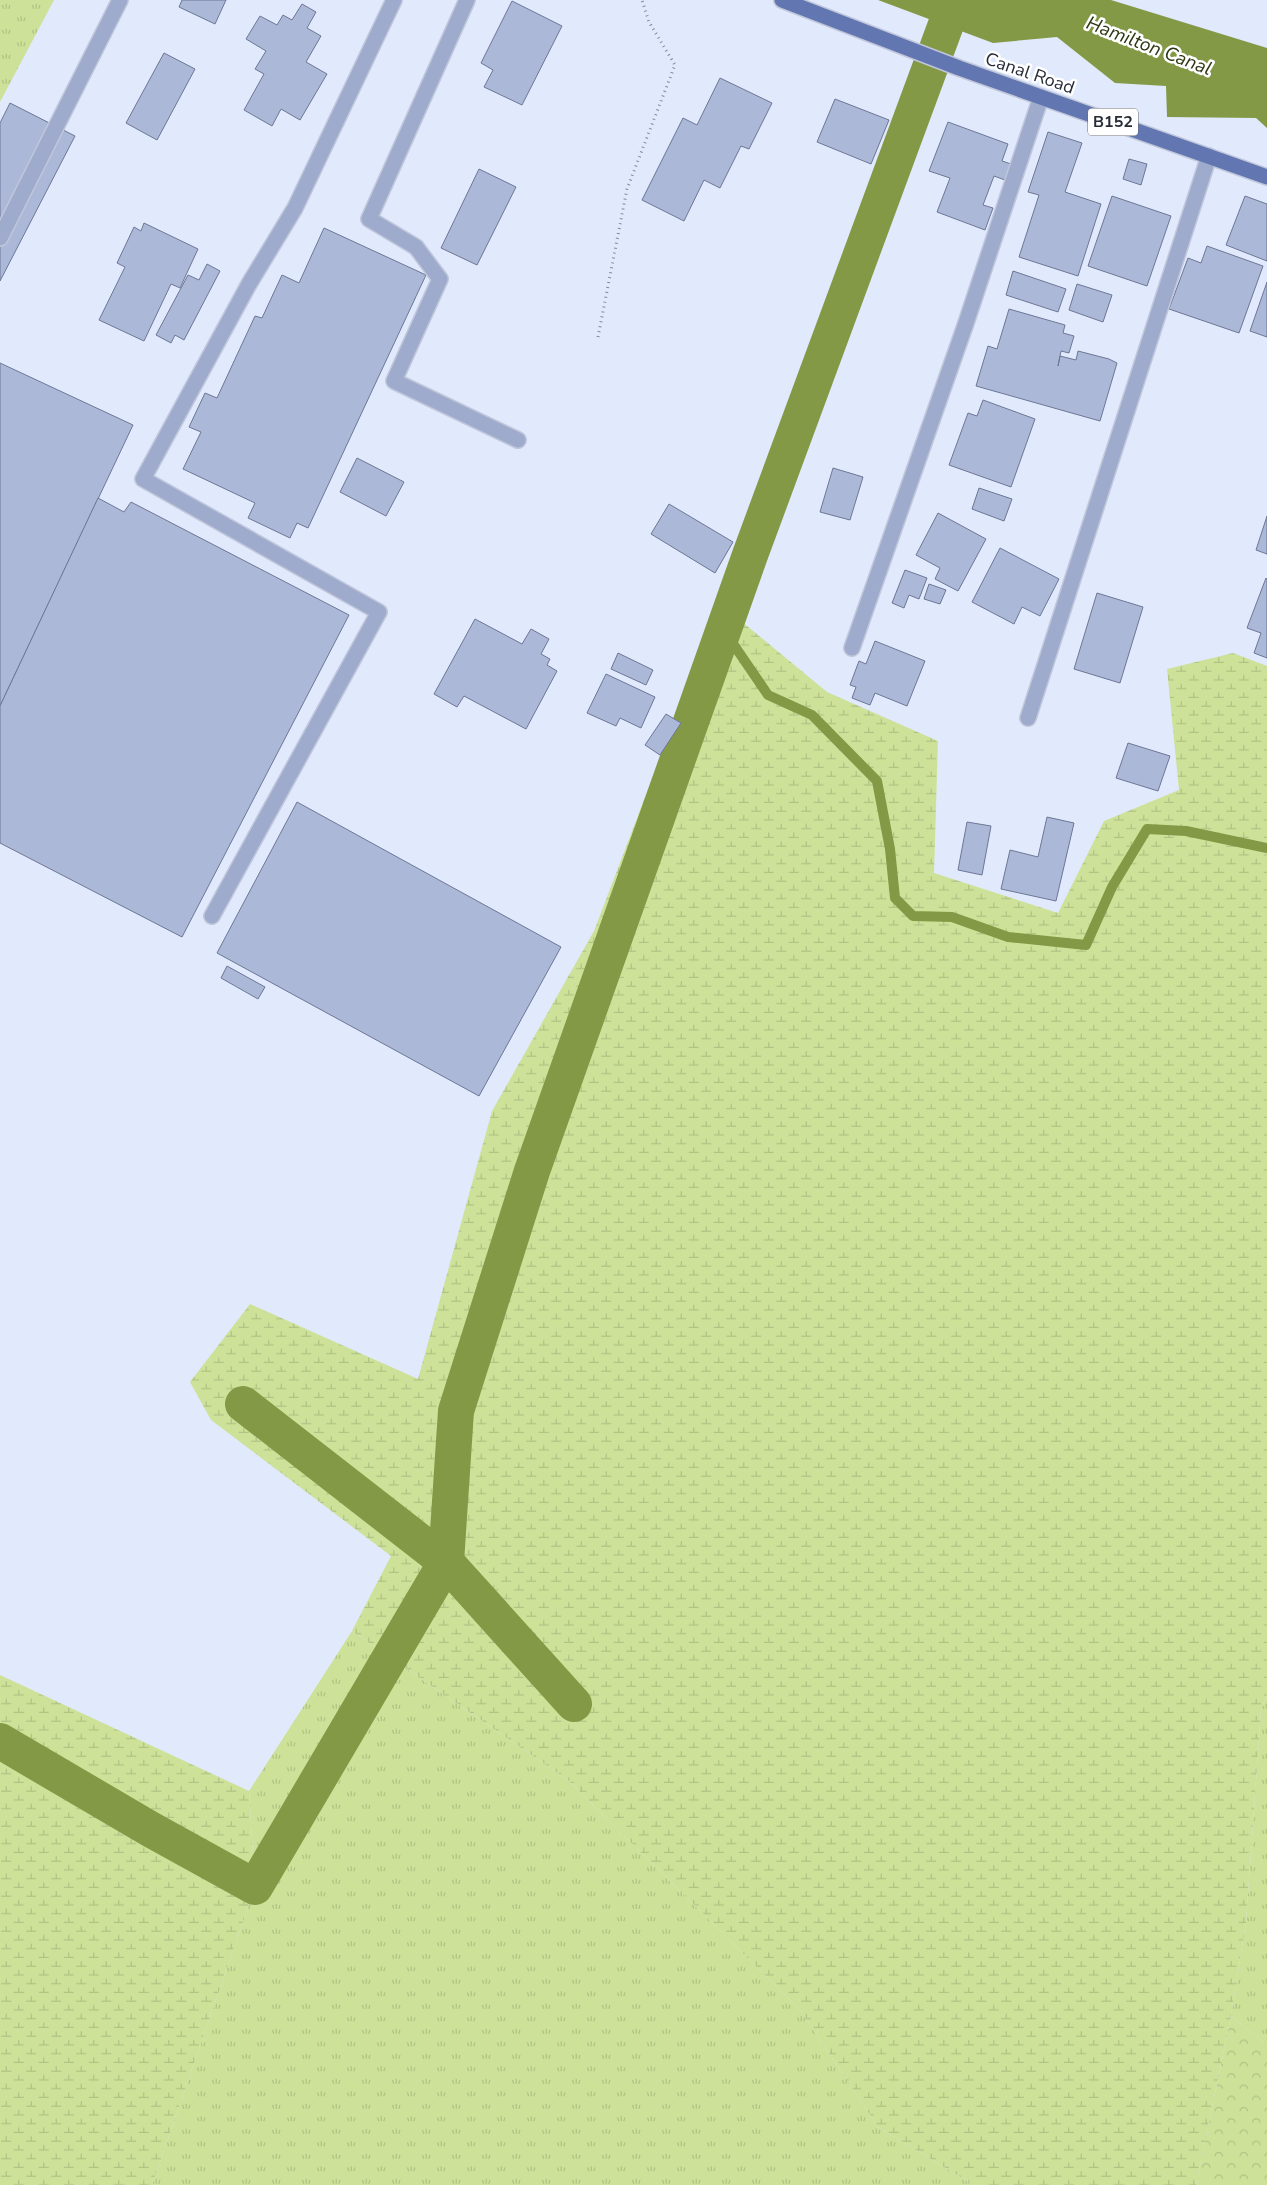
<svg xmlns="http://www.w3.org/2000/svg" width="1267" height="2185" font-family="'Nunito Sans',sans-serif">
<defs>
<pattern id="grass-tufts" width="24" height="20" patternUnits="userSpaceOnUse" patternTransform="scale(1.25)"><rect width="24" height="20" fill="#cde298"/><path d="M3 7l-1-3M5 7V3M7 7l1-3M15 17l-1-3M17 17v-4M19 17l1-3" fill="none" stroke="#b0c284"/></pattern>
<pattern id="forest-crowns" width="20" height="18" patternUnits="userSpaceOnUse" patternTransform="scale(1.25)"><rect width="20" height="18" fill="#cde298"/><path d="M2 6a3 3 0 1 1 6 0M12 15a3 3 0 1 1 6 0" fill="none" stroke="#b0c284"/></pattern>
<pattern id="wetland-marsh" width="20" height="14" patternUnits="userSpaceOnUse" patternTransform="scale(1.25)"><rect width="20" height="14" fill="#cde298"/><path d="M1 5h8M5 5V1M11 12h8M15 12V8" fill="none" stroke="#b0c284"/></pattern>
</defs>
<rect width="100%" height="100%" fill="#e1e9fd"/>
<g fill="url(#grass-tufts)">
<path d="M0 0H54L0 102Z"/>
<path d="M352 1631 569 1781 801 2011 878 2127 972 2184 977 2185H152L255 1887 249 1791Z"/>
<path d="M1267 1695V2045L1231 2016 1246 1922 1261 1710Z"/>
</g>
<path fill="url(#forest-crowns)" d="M1231 2016 1267 2045V2185H1196Z"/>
<g fill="url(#wetland-marsh)">
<path d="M717 601 827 692 938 741 934 873 1058 913 1104 821 1179 790 1167 669 1233 653 1267 666V1695L1261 1710 1246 1922 1231 2016 1196 2185H977L972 2184 878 2127 801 2011 569 1781 352 1631 391 1556 211 1420 190 1382 250 1304 418 1379 492 1111 594 931 688 684Z"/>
<path d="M0 1675 249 1791 255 1887 152 2185H0Z"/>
</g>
<path fill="#839946" d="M878 0H1111L1267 48V128L1256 118 1167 117 1166 86 1115 83 1057 37 993 43Z"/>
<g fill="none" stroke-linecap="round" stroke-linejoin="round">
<path stroke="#839946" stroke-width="10" d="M723 629 768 695 812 715 877 781 890 849 895 898 913 916 952 917 1008 937 1086 945 1112 887 1147 829 1186 831 1267 848"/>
<g stroke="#839946" stroke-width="36">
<path d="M243 1404 446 1562 574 1704"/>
<path d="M0 1741 150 1829 255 1887 446 1562 456 1411 532 1171 750 555 955 0"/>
</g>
</g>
<g fill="#acb8d8" stroke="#6d7795">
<path d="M182 0H226L215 24 179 7Z"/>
<path d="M512 1 562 26 522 105 484 87 493 70 481 63Z"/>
<path d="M302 4 316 12 307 28 321 36 306 62 327 74 300 120 281 109 272 126 244 110 264 74 255 69 266 51 246 39 260 16 277 25 283 15 292 20Z"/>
<path d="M164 53 195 69 157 140 126 123Z"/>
<path d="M720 78 772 103 749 149 741 146 720 188 704 180 684 221 642 200 683 118 697 125Z"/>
<path d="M835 99 889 120 871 164 817 142Z"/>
<path d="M10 103 75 136 0 281V123Z"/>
<path d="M948 122 1008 144 1002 161 1011 164 1005 180 994 176 983 205 993 208 985 230 937 212 950 178 929 171Z"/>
<path d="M1048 132 1082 143 1065 192 1101 204 1078 276 1019 257 1039 195 1028 192Z"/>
<path d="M1129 159 1147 164 1141 185 1123 179Z"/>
<path d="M479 169 516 187 477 265 441 248Z"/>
<path d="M1112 196 1171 216 1147 286 1088 266Z"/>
<path d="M1245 196 1267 204V261L1226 245Z"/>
<path d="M144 223 198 249 180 288 171 284 144 341 99 320 125 267 117 263 134 227 141 231Z"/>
<path d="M324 228 426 275 308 528 297 523 290 538 248 518 255 503 183 469 201 432 189 427 205 393 217 398 255 316 262 318 282 275 299 283Z"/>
<path d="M1207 246 1263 266 1239 333 1169 309 1188 258 1201 263Z"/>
<path d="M207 264 220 271 184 340 175 335 171 343 156 335 188 275 199 280Z"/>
<path d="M1013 271 1066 289 1058 312 1006 295Z"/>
<path d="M1267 282V337L1250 331Z"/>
<path d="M1077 284 1112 295 1103 322 1069 310Z"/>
<path d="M1009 309 1065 325 1063 333 1074 336 1069 353 1061 351 1058 366 1060 356 1076 360 1078 351 1109 359 1117 363 1100 421 976 386 988 346 997 349Z"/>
<path d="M0 363 133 425 0 706Z"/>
<path d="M983 400 1035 419 1011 487 949 465 968 413 977 416Z"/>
<path d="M357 458 404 482 386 516 340 492Z"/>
<path d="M833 468 863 477 850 520 820 512Z"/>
<path d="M979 488 1012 499 1004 521 972 509Z"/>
<path d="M98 498 124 512 131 502 349 615 182 937 0 843V706Z"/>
<path d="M669 504 733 542 715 573 651 534Z"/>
<path d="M938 513 986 539 958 591 935 579 940 568 916 555Z"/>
<path d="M1267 516V554L1256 550Z"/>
<path d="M1000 548 1059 579 1040 616 1022 607 1014 624 972 602Z"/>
<path d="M905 570 927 578 919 599 909 595 904 608 892 603Z"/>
<path d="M1266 578 1267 579V658L1254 653 1261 633 1247 628Z"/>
<path d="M929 584 946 590 940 604 924 599Z"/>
<path d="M1097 593 1143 607 1120 683 1074 669Z"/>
<path d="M475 619 522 644 531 629 549 639 541 654 550 659 547 665 557 671 526 729 464 696 457 707 434 694Z"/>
<path d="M875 641 925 661 907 706 875 693 870 705 852 698 856 687 850 685 859 661 866 664Z"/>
<path d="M618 653 653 670 646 685 611 669Z"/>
<path d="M606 674 655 697 641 728 620 718 616 726 587 713Z"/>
<path d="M666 714 681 723 660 755 645 745Z"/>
<path d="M1128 743 1170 756 1158 791 1116 778Z"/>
<path d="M297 802 561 947 479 1096 217 953Z"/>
<path d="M1047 817 1074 823 1056 901 1001 889 1010 850 1038 857Z"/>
<path d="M967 822 991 826 982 875 958 870Z"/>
<path d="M227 966 265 987 258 999 221 978Z"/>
</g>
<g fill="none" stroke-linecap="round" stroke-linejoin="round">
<defs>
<g id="lane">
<path d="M0 238 120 0"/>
<path d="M212 916 379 612 143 479 249 284 295 208 394 0"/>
</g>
<g id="street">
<path d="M467 0 369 219 416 247 440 279 394 381 518 440"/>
<path d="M852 648 966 323 1041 97"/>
<path d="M1028 718 1209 156"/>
</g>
<path id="primary" d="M782 0 959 68 1267 177"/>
</defs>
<use href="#lane" stroke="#c0c7da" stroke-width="18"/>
<use href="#street" stroke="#c0c7da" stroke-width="18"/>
<use href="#primary" stroke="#c0c7da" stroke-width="18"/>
<path stroke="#848a9b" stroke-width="3" stroke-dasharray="1 4" stroke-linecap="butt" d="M598 337 627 189 675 65 649 22 642 0"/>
<use href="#lane" stroke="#9fabcd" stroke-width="15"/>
<use href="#street" stroke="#9fabcd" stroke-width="15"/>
<use href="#primary" stroke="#6276b1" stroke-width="15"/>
</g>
<g text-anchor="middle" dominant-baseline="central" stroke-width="5" stroke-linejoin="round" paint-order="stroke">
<rect fill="#fff" stroke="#686b74" stroke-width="1" x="1088" y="108.5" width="50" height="27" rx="4"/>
<g font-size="16" font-weight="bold" fill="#272c39">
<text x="1113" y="122">B152</text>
</g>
<g font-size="18" fill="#272c39" stroke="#fff">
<text transform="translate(1030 73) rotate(19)">Canal Road</text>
</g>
<g font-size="19" font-style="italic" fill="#2f3815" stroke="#fff">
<text transform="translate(1149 46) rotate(21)">Hamilton Canal</text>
</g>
</g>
</svg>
